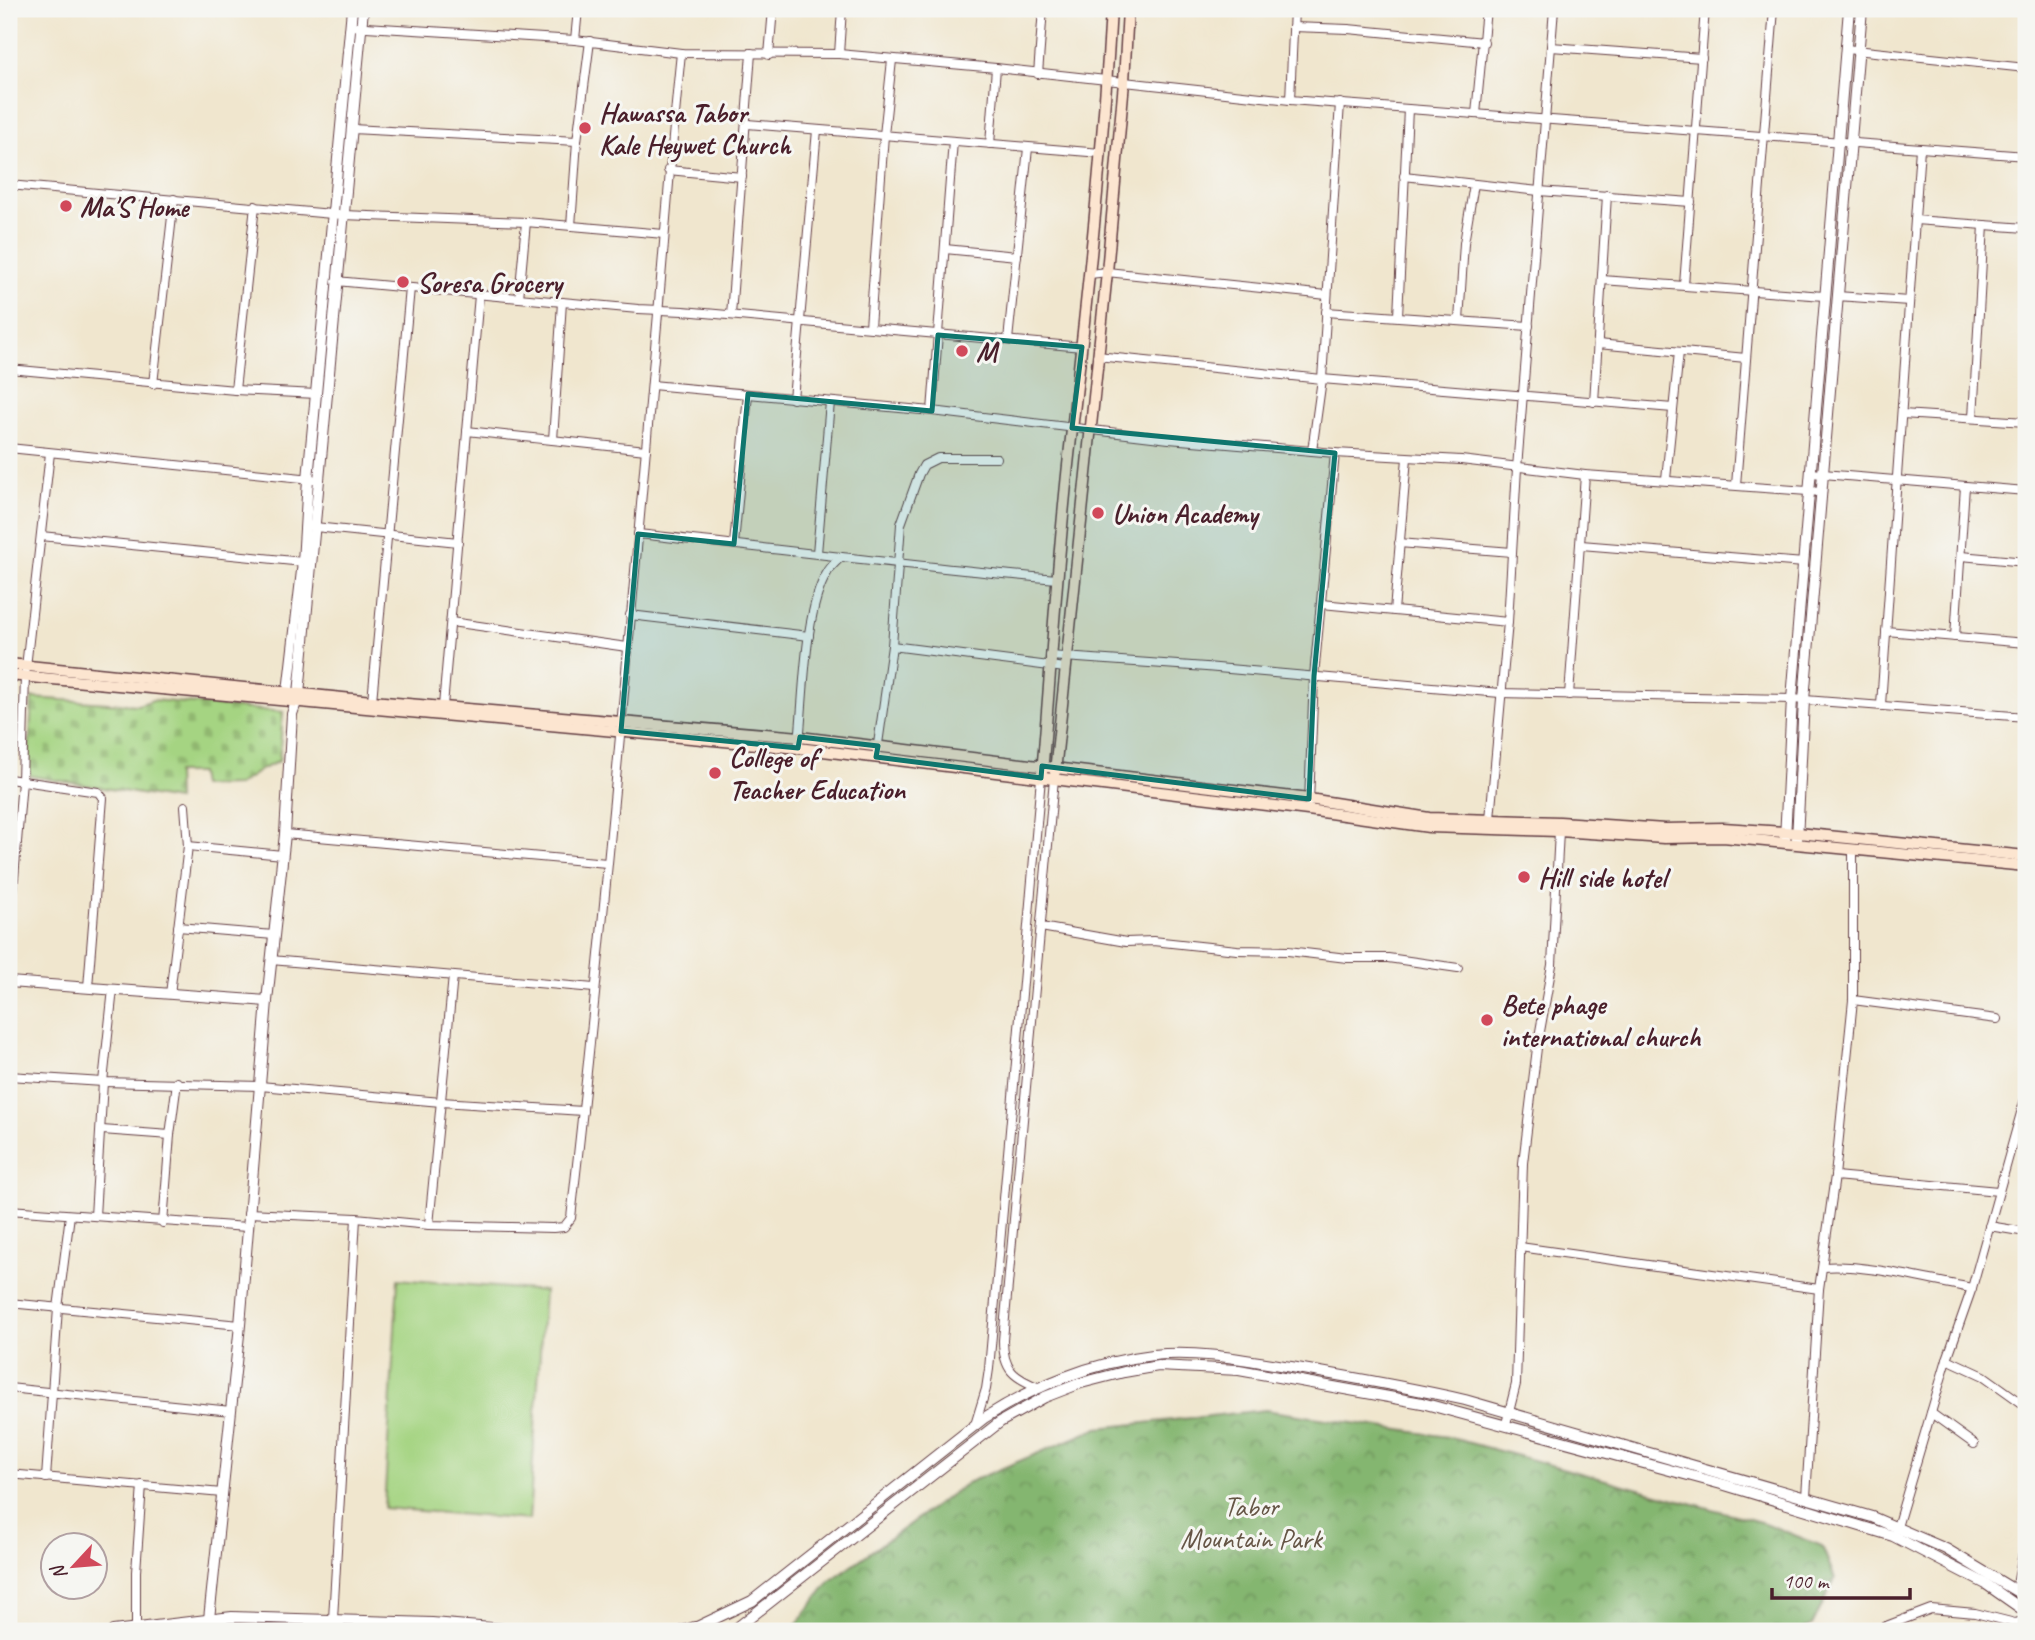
<svg xmlns="http://www.w3.org/2000/svg" width="2035" height="1640" font-family="Caveat,sans-serif">
<defs>
<pattern id="forest-crowns" width="20" height="18" patternUnits="userSpaceOnUse" patternTransform="scale(1.75)"><rect width="20" height="18" fill="#84b670"/><path d="M2 6a3 3 0 1 1 6 0M12 15a3 3 0 1 1 6 0" fill="none" stroke="#6e935c"/></pattern>
<pattern id="cemetery-stones" width="16" height="16" patternUnits="userSpaceOnUse" patternTransform="scale(1.75)"><rect width="16" height="16" fill="#a5d482"/><path d="M2 7V4a2 2 0 0 1 4 0v3zM10 15v-3a2 2 0 0 1 4 0v3z" fill="#90b670"/></pattern>
</defs>
<rect width="100%" height="100%" fill="#f6f6f2"/>
<filter id="ink" filterUnits="userSpaceOnUse"><feTurbulence type="fractalNoise" baseFrequency=".0143" numOctaves="2"/><feDisplacementMap in="SourceGraphic" scale="14" xChannelSelector="R" yChannelSelector="G"/><feConvolveMatrix kernelMatrix="1 2 1 2 8 2 1 2 1" color-interpolation-filters="sRGB"/></filter>
<filter id="wash" filterUnits="userSpaceOnUse"><feTurbulence type="fractalNoise" baseFrequency=".00686" numOctaves="4" result="noise"/><feDisplacementMap in="SourceGraphic" scale="28" xChannelSelector="R" yChannelSelector="G"/><feGaussianBlur stdDeviation="1.57" result="paint"/><feColorMatrix in="noise" values="0 0 0 0 0 0 0 0 0 0 0 0 0 0 0 0 0 1.4 0 .05"/><feComposite in="paint" operator="in"/></filter>
<g filter="url(#wash)">
<rect width="100%" height="100%" fill="#f0e6ce"/>
<path fill="#a5d482" stroke="#787a56" stroke-width="2" d="M398 1279 544 1291 529 1520 384 1508Z"/>
<path fill="url(#forest-crowns)" stroke="#676a4e" stroke-width="2" d="M1265 1410 1448 1437 1764 1523 1822 1546 1835 1579 1812 1625 1800 1631 792 1630 830 1581 967 1483 1098 1428Z"/>
<path fill="url(#cemetery-stones)" stroke="#787a56" stroke-width="2" d="M32 698 138 705 153 700 283 712 279 761 262 769 238 785 201 786 199 773H176L177 800 31 776 28 771Z"/>
</g>
<g filter="url(#ink)">
<g fill="none" stroke-linecap="round" stroke-linejoin="round">
<defs>
<g id="minor">
<path d="M350 26 575 40 681 53 839 54 996 68 1290 100 2026 156"/>
<path d="M1293 27 1348 29 1484 42"/>
<path d="M575 40 578 9"/>
<path d="M1551 47 1702 58"/>
<path d="M1846 49 2026 68"/>
<path d="M839 54 842 9"/>
<path d="M769 55 773 9"/>
<path d="M1038 74 1043 9"/>
<path d="M1290 100 1294 9"/>
<path d="M1476 114 1486 9"/>
<path d="M747 124 1101 153"/>
<path d="M352 129 577 141"/>
<path d="M990 144 996 68"/>
<path d="M668 170 742 177"/>
<path d="M1404 176 1539 191 1691 202"/>
<path d="M9 185 343 215 526 222 664 234"/>
<path d="M1915 220 2026 228"/>
<path d="M571 226 577 141 590 41"/>
<path d="M945 249 1017 256"/>
<path d="M1090 274 1107 272 1327 295"/>
<path d="M1602 280 1824 296"/>
<path d="M336 281 638 309 683 311 1082 347"/>
<path d="M1684 285 1705 9"/>
<path d="M1837 296 1909 301"/>
<path d="M519 298 526 222"/>
<path d="M1326 312 1529 326"/>
<path d="M731 315 751 53"/>
<path d="M1398 316 1408 109"/>
<path d="M1459 321 1464 243 1474 184"/>
<path d="M870 327 884 135 892 60"/>
<path d="M1008 340 1028 148"/>
<path d="M1598 344 1746 358"/>
<path d="M1097 356 1322 379 1673 408"/>
<path d="M9 369 235 390 317 394"/>
<path d="M153 384 174 199"/>
<path d="M652 385 932 411 1169 439 1335 453 1461 460 1585 475 1821 492"/>
<path d="M235 390 255 206"/>
<path d="M793 399 817 130"/>
<path d="M1594 402 1607 195"/>
<path d="M932 411 953 141"/>
<path d="M1902 414 2026 422"/>
<path d="M1973 418 1984 225"/>
<path d="M467 431 646 450"/>
<path d="M553 440 562 302"/>
<path d="M9 448 312 479"/>
<path d="M1312 451 1322 379 1340 103"/>
<path d="M1811 473 2026 491"/>
<path d="M1666 479 1679 352"/>
<path d="M1736 485 1774 9"/>
<path d="M315 527 458 542"/>
<path d="M638 534C778 549 917 567 1057 579"/>
<path d="M41 536 303 562"/>
<path d="M1399 543 1512 552"/>
<path d="M734 544 748 394"/>
<path d="M1581 545 1804 563"/>
<path d="M817 553 830 402"/>
<path d="M1961 556 2026 562"/>
<path d="M1322 604 1508 622"/>
<path d="M1394 611 1407 458"/>
<path d="M630 615 809 636"/>
<path d="M451 622 627 647"/>
<path d="M1886 631 2026 643"/>
<path d="M1955 637 1965 486"/>
<path d="M892 646 1065 668"/>
<path d="M1050 656 1206 667 1500 693 1792 699 2026 717"/>
<path d="M1569 695 1585 475"/>
<path d="M372 701 410 288"/>
<path d="M1881 705 1920 148"/>
<path d="M443 706 479 295"/>
<path d="M799 742C804 697 804 611 827 573 830 567 836 562 841 557"/>
<path d="M877 751 892 646 901 524 919 474 924 465 938 458H997"/>
<path d="M9 779 98 792 103 798 88 987"/>
<path d="M1309 802 1314 676 1335 453"/>
<path d="M1490 819 1508 622 1517 468 1554 9"/>
<path d="M285 834 607 863"/>
<path d="M188 846 283 855"/>
<path d="M178 927 274 935"/>
<path d="M1041 927 1126 942 1153 941 1237 950 1288 951 1347 958H1388L1458 968"/>
<path d="M9 940 22 781 25 676 50 453"/>
<path d="M271 960 594 988"/>
<path d="M170 994 188 846 185 806"/>
<path d="M9 999V1107"/>
<path d="M1853 1000 1997 1019"/>
<path d="M9 1076 103 1082 260 1086 441 1102 583 1111"/>
<path d="M102 1130 170 1135"/>
<path d="M1835 1176 1998 1191"/>
<path d="M9 1210 247 1227"/>
<path d="M248 1213 356 1218 429 1225 553 1228 564 1227 571 1218C603 936 628 652 653 369 663 264 670 158 681 53"/>
<path d="M95 1216 103 1082 113 989"/>
<path d="M163 1223 170 1135 177 1082"/>
<path d="M429 1225 453 976"/>
<path d="M1989 1226 2026 1232"/>
<path d="M1520 1247 1819 1289"/>
<path d="M1823 1267C1864 1263 1930 1281 1972 1288"/>
<path d="M9 1303 240 1325"/>
<path d="M1947 1359 1984 1376 2026 1406"/>
<path d="M9 1388 231 1411"/>
<path d="M1040 1388C1014 1378 1003 1370 1003 1340L1054 779"/>
<path d="M1931 1413 1974 1444"/>
<path d="M1506 1424 1516 1384 1523 1163 1537 1048 1552 965 1559 831"/>
<path d="M975 1425 986 1389 989 1369 1041 778"/>
<path d="M9 1474 222 1493"/>
<path d="M46 1478 58 1308 70 1215"/>
<path d="M1806 1497 1819 1289 1835 1176 1853 1000V849"/>
<path d="M1897 1527 1947 1359 1972 1288 2026 1095"/>
<path d="M2016 1591 2026 1536"/>
<path d="M333 1619 356 1218"/>
<path d="M136 1628V1572L142 1485"/>
<path d="M1873 1631 1931 1609 1975 1613 2015 1623 2026 1620"/>
</g>
<g id="tertiary">
<path d="M287 700 303 562 308 479 352 9"/>
<path d="M1785 839 1792 699 1849 9"/>
<path d="M1797 839 1804 700 1862 9"/>
<path d="M9 982 267 1001"/>
<path d="M697 1627 752 1601 984 1418C1034 1386 1093 1362 1153 1355 1199 1350 1246 1360 1291 1367 1350 1377 1408 1387 1465 1400L1872 1517 1946 1549 2026 1597"/>
<path d="M113 1631 232 1617 432 1623 526 1631"/>
<path d="M194 1631 221 1629 322 1631"/>
<path d="M205 1631 209 1619 240 1325 267 1001 285 834 292 714 299 694 363 9"/>
<path d="M682 1631 695 1627 706 1631"/>
<path d="M733 1631 1000 1422 1045 1397 1081 1383 1124 1372 1158 1366 1239 1370 1422 1403 1725 1485 1893 1536 1986 1584 2026 1612"/>
</g>
<g id="secondary">
<path d="M9 664 372 701 800 737 1309 799 1429 818 1560 822 1665 829 1723 828 1798 833 2026 856"/>
<path d="M9 675 798 748 1308 810 1429 827 1559 831 1664 838 1723 837 2026 866"/>
<path d="M1055 772 1107 272 1124 82 1128 9"/>
<path d="M1042 773C1052 658 1058 544 1072 430 1088 290 1103 150 1111 9"/>
</g>
</defs>
<use href="#minor" stroke="#633d43" stroke-width="10"/>
<use href="#tertiary" stroke="#633d43" stroke-width="12"/>
<use href="#secondary" stroke="#633d43" stroke-width="13"/>
<use href="#minor" stroke="#fff" stroke-width="8"/>
<use href="#tertiary" stroke="#fff" stroke-width="10"/>
<use href="#secondary" stroke="#fce5d0" stroke-width="10"/>
</g>
</g>
<path fill="#0f766e" fill-opacity="0.2" stroke="#0f766e" stroke-width="5" stroke-linejoin="round" d="M938 335 1082 347 1072 428 1335 453 1314 676 1309 799 1042 766 1041 778 876 757 878 746 800 737 798 748 621 731 638 534 734 544 748 394 932 411Z"/>
<g fill="#d1495b" stroke="#f6f6f2" stroke-width="2.5">
<circle cx="585" cy="128" r="7"/>
<circle cx="66" cy="206" r="7"/>
<circle cx="403" cy="282" r="7"/>
<circle cx="962" cy="351" r="7"/>
<circle cx="1098" cy="513" r="7"/>
<circle cx="715" cy="773" r="7"/>
<circle cx="1524" cy="877" r="7"/>
<circle cx="1487" cy="1020" r="7"/>
</g>
<g text-anchor="middle" dominant-baseline="central" stroke-width="6" stroke-linejoin="round" paint-order="stroke">
<g font-size="28" font-weight="bold" fill="#4a1f2b" stroke="#f6f6f2" text-anchor="start">
<text x="599" y="112">Hawassa Tabor<tspan x="599" dy="32">Kale Heywet Church</tspan></text>
<text x="80" y="206">Ma'S Home</text>
<text x="417" y="282">Soresa Grocery</text>
<text x="976" y="351">M</text>
<text x="1112" y="513">Union Academy</text>
<text x="729" y="757">College of<tspan x="729" dy="32">Teacher Education</tspan></text>
<text x="1538" y="877">Hill side hotel</text>
<text x="1501" y="1004">Bete phage<tspan x="1501" dy="32">international church</tspan></text>
</g>
<g font-size="28" fill="#655545" stroke="#f6f6f2">
<text x="1251" y="1506">Tabor<tspan x="1251" dy="32">Mountain Park</tspan></text>
</g>
</g>
<rect width="2035" height="1640" fill="none" stroke="#f6f6f2" stroke-width="35"/>
<g transform="translate(74 1566) rotate(244)"><circle r="33" fill="#f6f6f2" stroke="#b1a0a2" stroke-width="2"/>
<path d="M0-5L12 26L0 18L-12 26Z" fill="#d1495b"/>
<text y="-10" font-size="19" font-weight="bold" text-anchor="middle" fill="#4a1f2b">N</text>
</g>
<path d="M1772 1588v10h138v-10" fill="none" stroke="#4a1f2b" stroke-width="3.5"/>
<text x="1783" y="1588" font-size="21" fill="#4a1f2b" stroke="#f6f6f2" stroke-width="5" paint-order="stroke">100 m</text>
</svg>
